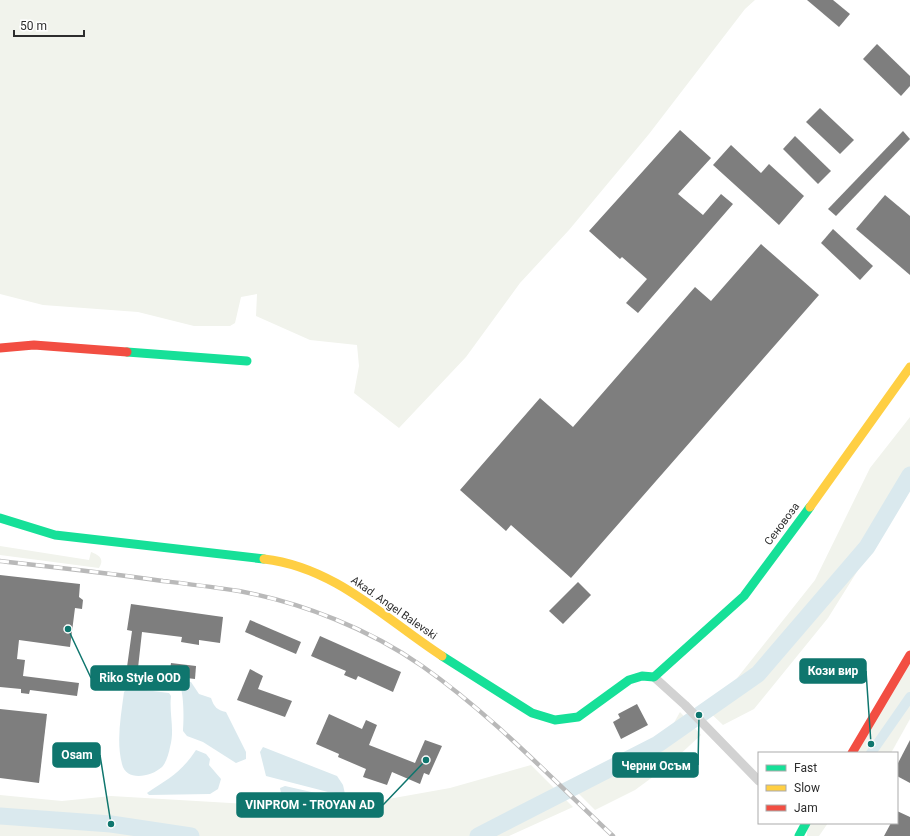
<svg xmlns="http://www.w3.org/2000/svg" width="910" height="836" font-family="Roboto,sans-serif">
<rect width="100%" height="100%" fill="#fff"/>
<g fill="#f1f3ec">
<path d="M0 0H755L745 9 649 134 569 230 520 283 466 357 399 428 354 393 359 366 357 345 310 340 256 316 257 294 241 297 235 323 230 326H194L138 312 43 305 0 294Z"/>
<path d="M910 417V486L880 535 828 618 754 709 723 725 703 706 734 682 815 580 870 468Z"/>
<path d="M0 546 89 560 91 552C99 555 105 559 99 568L0 555Z"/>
<path d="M910 662V719L891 753H850Z"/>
<path d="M680 712 701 735 665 768 635 790 595 810 576 791 621 771 670 730Z"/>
<path d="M531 765 573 807 509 836H0V795L62 801 111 796 264 805 377 801 450 788Z"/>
<path d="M807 823H828L819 836H807Z"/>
</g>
<g fill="#dae9ee">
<path d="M184 681 191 682 199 694 211 698C214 707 217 710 226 712L246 752V759L236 763 203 742 187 736 183 731C184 720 184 696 180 685Z"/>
<path d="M128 688 169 693 171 696C169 714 175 730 170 747 169 753 166 763 162 767 151 777 126 782 122 764 116 741 121 716 124 692Z"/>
<path d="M263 747 337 776 343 785 345 794 328 792 266 776 260 752Z"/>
<path d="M196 750 206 754 210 759 209 765 221 779 218 789 210 794 149 795 147 793C169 778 180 774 196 750Z"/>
<path d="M285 786 329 796 331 797 332 801 326 804 290 806 283 803 280 788Z"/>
</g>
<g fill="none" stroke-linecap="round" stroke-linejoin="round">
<path stroke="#dae9ee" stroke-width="10" d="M871 753 910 697"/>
<g stroke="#dae9ee" stroke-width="17">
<path d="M0 816 111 824 191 836"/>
<path d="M478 836 658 744 758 674 867 547 910 475"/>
</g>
</g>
<g fill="#7e7e7e">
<path d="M807 0H833L850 14 839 27Z"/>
<path d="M877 44 910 76V86L901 96 863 59Z"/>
<path d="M820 108 854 140 840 154 806 122Z"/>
<path d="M680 130 711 158 678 194 703 215 721 194 733 204 638 313 626 303 647 279 622 257 620 259 589 231Z"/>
<path d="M903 131 910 139 836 216 828 209Z"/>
<path d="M795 136 831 171 818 184 783 149Z"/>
<path d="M731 145 761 173 769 164 804 196 779 225 713 165Z"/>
<path d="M885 195 910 216V275L856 229Z"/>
<path d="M833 229 873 266 860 280 821 243Z"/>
<path d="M761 244 819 295 571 578 511 525 506 531 460 490 540 398 573 427 695 287 711 301Z"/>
<path d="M0 575 80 584 79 597 83 600 82 609 75 608 70 647 19 640 17 659 25 660 23 676 79 683 77 696 30 690 29 694 21 693V689L0 687Z"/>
<path d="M578 582 591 595 563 624 549 611Z"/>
<path d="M131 604 223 617 220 643 199 640V645L181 642 182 637 142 632 138 668 127 667 132 631 127 630Z"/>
<path d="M250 620 301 642 296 654 245 632Z"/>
<path d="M320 636 401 672 393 692 358 676 356 680 344 675 346 671 311 656Z"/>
<path d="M171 663 196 666 195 679 169 676Z"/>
<path d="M250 669 263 676 258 689 292 701 285 717 237 700Z"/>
<path d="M637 704 648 725 621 739 613 722 620 718 618 714Z"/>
<path d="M0 709 47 714 39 783 0 778Z"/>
<path d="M329 714 362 729 366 720 377 725 369 745 415 763 425 740 442 746 429 775 424 773 420 784 392 772 387 785 363 777 366 769 338 757 339 754 316 744Z"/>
<path d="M910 740V783L897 776V765Z"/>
<path d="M897 811 910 817V836H884L891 823H897Z"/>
</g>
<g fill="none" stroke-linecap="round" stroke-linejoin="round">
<path stroke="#d2d2d2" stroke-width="9" d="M654 677 685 705 759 781"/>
<g stroke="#16e098" stroke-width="9">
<path d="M127 352 247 361"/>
<path d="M0 518 55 535 264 559"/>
<path d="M442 656 532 713 555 720 578 717 629 680 642 676 654 677 744 596 810 507"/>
<path d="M799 836 806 823"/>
</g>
<g stroke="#ffcf43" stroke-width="9">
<path d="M810 507 910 367"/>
<path d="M264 559C335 567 385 619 442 656"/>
</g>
<g stroke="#f24e42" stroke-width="9">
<path d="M0 348 34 345 127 352"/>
<path d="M852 753 910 655"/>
</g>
<defs>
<path id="rail" d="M0 561C54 567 109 573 163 581 188 584 214 587 239 591 303 603 369 629 422 666 492 715 551 778 613 836"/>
</defs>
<use href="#rail" stroke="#b9b9b9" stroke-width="4.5"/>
<use href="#rail" stroke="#fff" stroke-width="3" stroke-dasharray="9" stroke-linecap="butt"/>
</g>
<g text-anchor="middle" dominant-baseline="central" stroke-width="4" stroke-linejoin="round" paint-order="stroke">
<g font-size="11" fill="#2d2d2d" stroke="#fff">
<text transform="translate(782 524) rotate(-53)">Сеновоза</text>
<text transform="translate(394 608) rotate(35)">Akad. Angel Balevski</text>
</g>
</g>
<path fill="none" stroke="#0f766e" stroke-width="1.5" d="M871 744L866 671M68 629L91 678M111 824L100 755M699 715L698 765M426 760L383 805"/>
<g fill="#0f766e" stroke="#fff" stroke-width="1.5">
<circle cx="871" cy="744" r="4"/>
<circle cx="68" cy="629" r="4"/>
<circle cx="111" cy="824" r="4"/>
<circle cx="699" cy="715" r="4"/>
<circle cx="426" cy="760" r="4"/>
</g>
<g fill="#0f766e" stroke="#0f766e" stroke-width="1.5">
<rect x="800" y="659" width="66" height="24" rx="4"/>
<rect x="91" y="666" width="98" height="24" rx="4"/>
<rect x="53" y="743" width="47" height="24" rx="4"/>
<rect x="613" y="753" width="85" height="24" rx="4"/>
<rect x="237" y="793" width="146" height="24" rx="4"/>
</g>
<g font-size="12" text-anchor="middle" font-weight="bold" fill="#fff">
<text x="833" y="675">Кози вир</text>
<text x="140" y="682">Riko Style OOD</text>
<text x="77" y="759">Osam</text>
<text x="656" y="770">Черни Осъм</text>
<text x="310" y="809">VINPROM - TROYAN AD</text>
</g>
<rect x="758" y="752" width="140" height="72" fill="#ffffff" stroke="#ababab"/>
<rect x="766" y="765" width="20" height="6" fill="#16e098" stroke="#ababab"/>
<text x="794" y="772" font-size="12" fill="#2d2d2d">Fast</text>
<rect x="766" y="785" width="20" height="6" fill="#ffcf43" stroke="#ababab"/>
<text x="794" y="792" font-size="12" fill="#2d2d2d">Slow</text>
<rect x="766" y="805" width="20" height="6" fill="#f24e42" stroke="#ababab"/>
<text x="794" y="812" font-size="12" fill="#2d2d2d">Jam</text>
<path d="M14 30v6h70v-6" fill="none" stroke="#2d2d2d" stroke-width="2"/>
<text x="20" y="30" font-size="12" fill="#2d2d2d" stroke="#ffffff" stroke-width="3" paint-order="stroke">50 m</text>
</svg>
